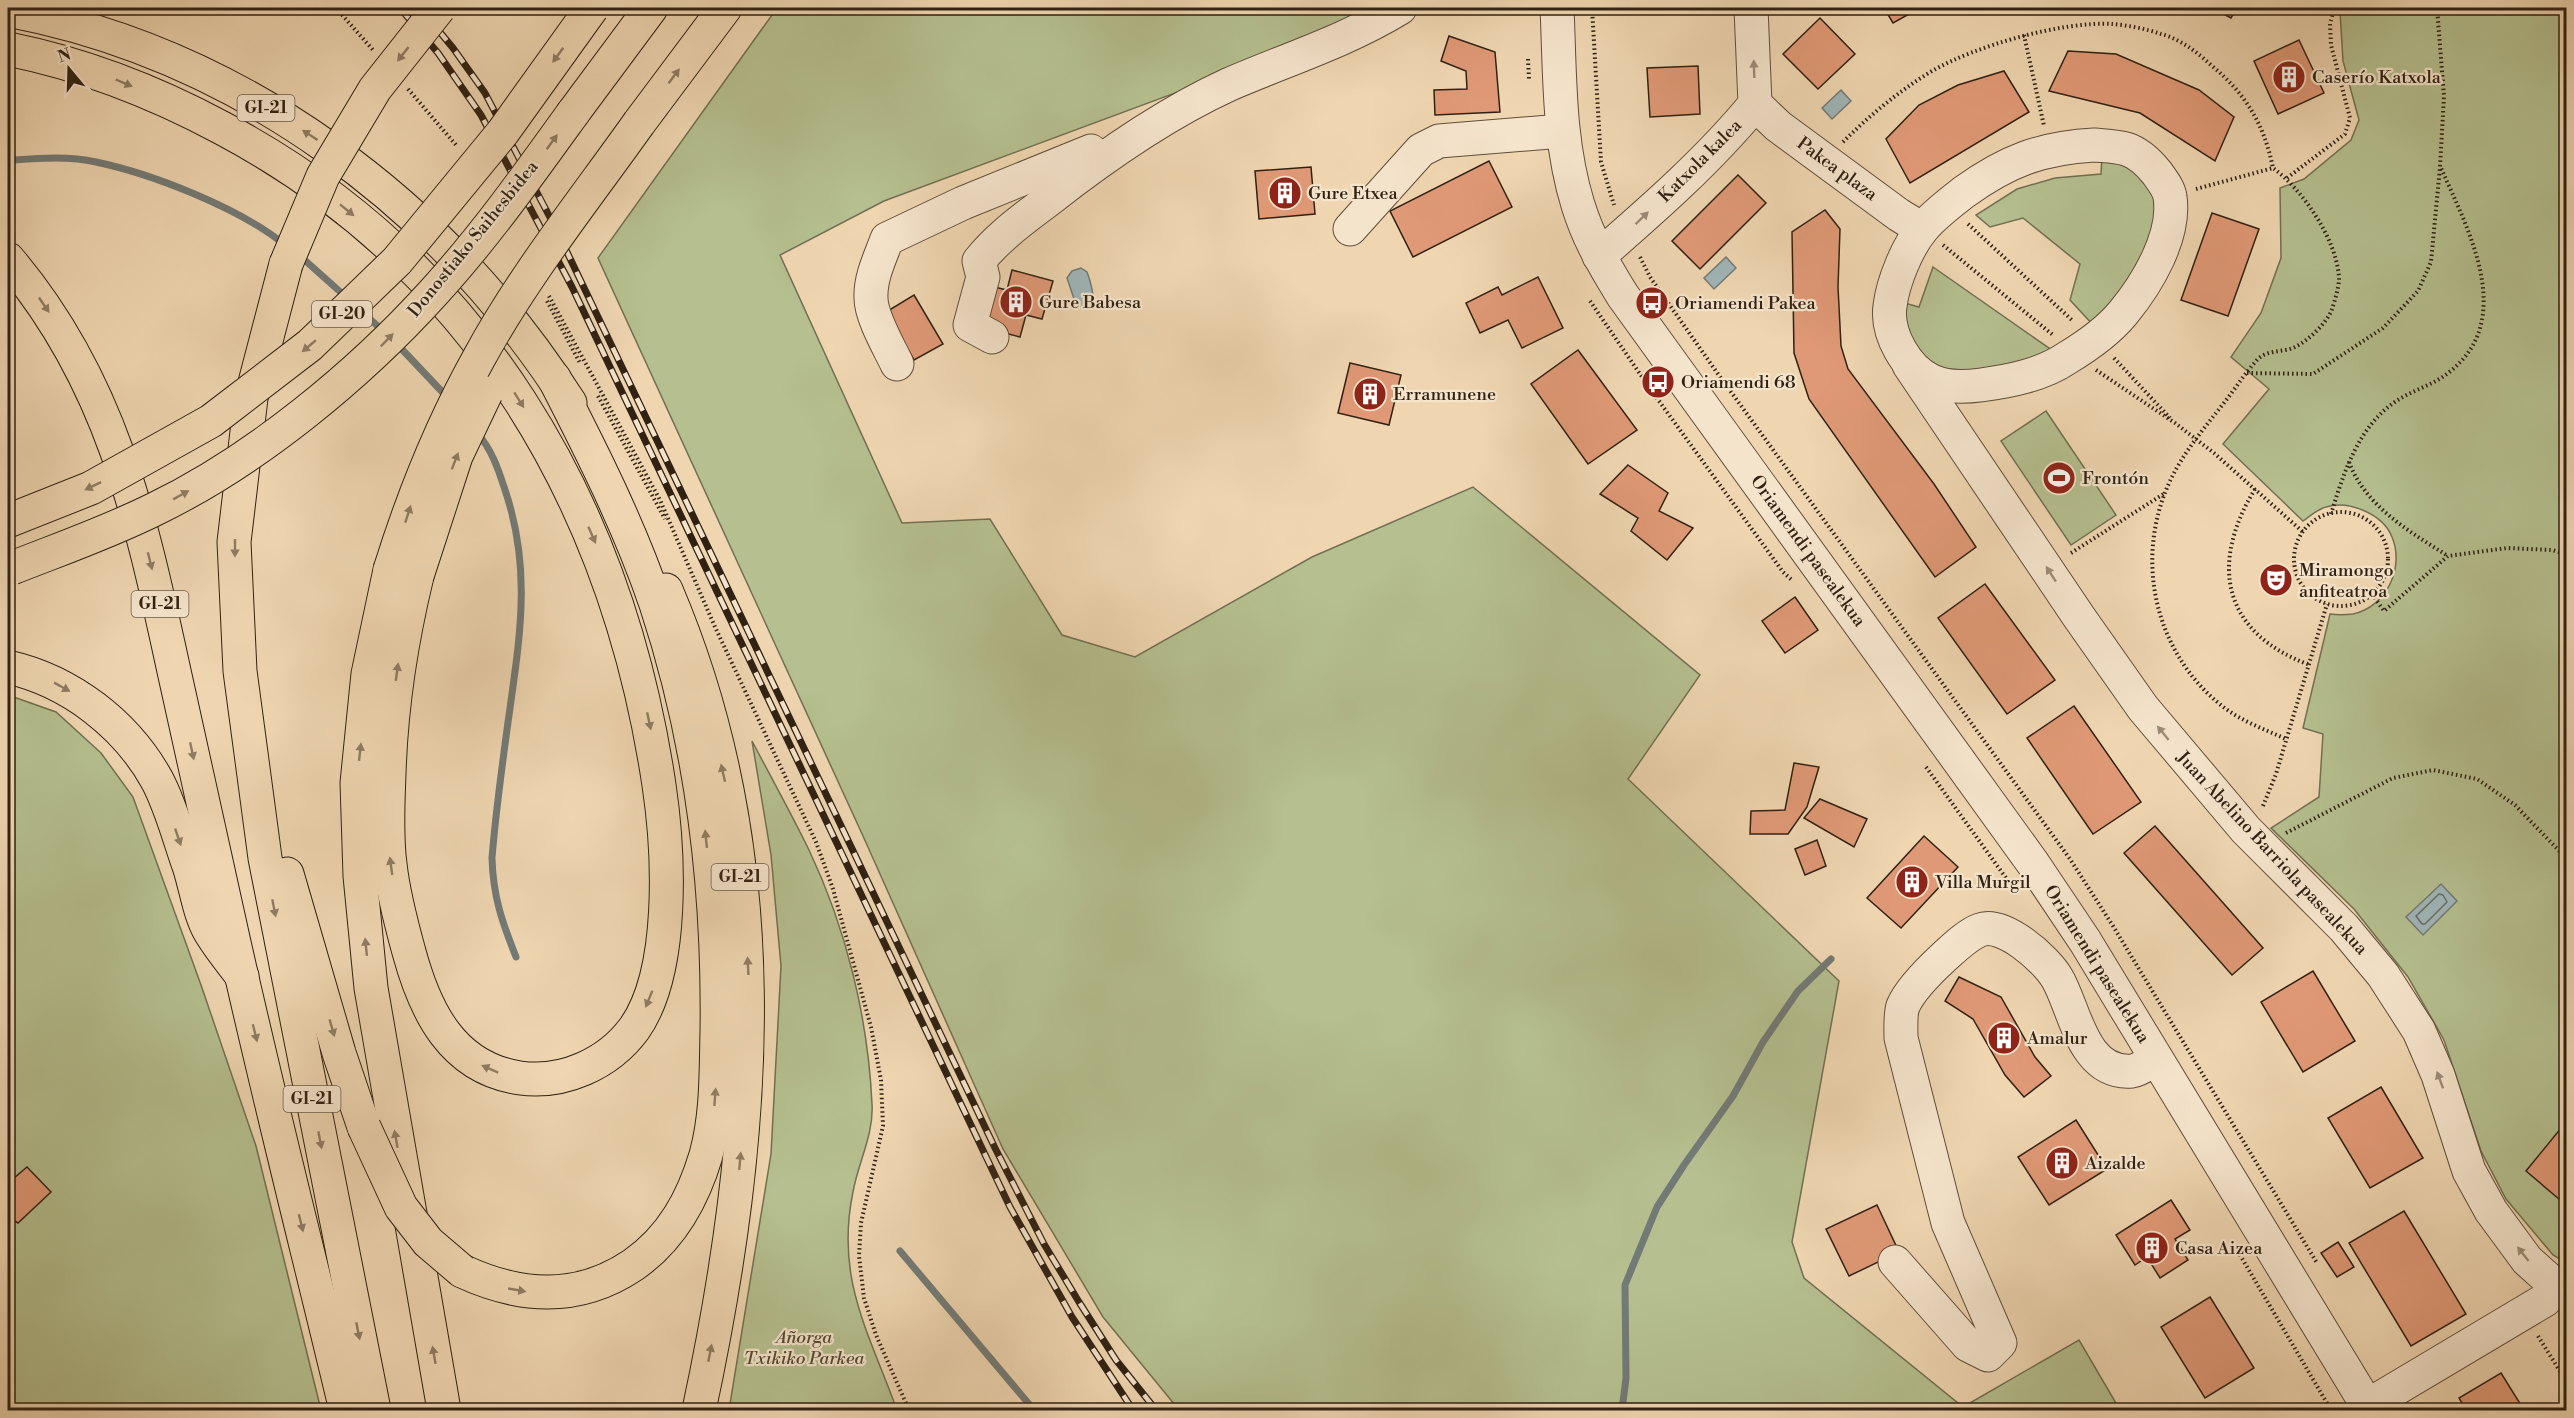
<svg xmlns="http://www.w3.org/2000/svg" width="2574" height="1418" font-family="'Libre Bodoni',serif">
<rect width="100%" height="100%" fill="#efd6b1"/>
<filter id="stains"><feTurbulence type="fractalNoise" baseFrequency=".00333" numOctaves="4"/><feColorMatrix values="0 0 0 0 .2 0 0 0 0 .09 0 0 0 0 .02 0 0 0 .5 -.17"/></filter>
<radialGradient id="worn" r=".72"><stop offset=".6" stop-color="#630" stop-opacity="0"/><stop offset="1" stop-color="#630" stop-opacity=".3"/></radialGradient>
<g fill="#b5bf8f" stroke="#727051" stroke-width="1.5">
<path d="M777 8H1372L1318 40 884 201 780 255 902 523 990 519 1062 635 1135 657 1312 557 1473 487 1700 675 1628 779 1839 981 1792 1242 1804 1278 1963 1407 2079 1340 2120 1410H1179L1103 1317 1003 1149 863 836 598 258Z"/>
<path d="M2341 8H2566V1263L2553 1255 2506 1199 2481 1151 2444 1040 2408 977 2354 909 2271 828 2319 797 2323 734 2303 728 2330 614C2337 615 2345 615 2353 614 2386 607 2405 568 2392 537 2383 514 2349 500 2326 507 2318 509 2310 516 2303 521L2223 444 2269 389 2231 357 2261 313 2281 258 2280 188 2304 179 2351 140 2359 120 2343 61 2340 11Z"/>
<path d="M2102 156 2125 163 2156 193 2159 219 2150 252 2095 327 2070 300 2080 264 2023 218 1990 227 1976 215 2017 189 2055 178 2101 174Z"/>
<path d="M1933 267 2056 353 2033 365 1950 376 1910 346 1901 302 1919 307Z"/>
<path d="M2046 411 2116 515 2071 545 2001 441Z"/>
<path d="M8 695 56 712 101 753 133 797 201 985 256 1146 321 1410H8Z"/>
<path d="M752 741C771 777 791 813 809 850 846 928 868 1017 872 1104 874 1134 858 1163 853 1192 835 1278 869 1333 897 1410H729L771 1154 781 966 771 855Z"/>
</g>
<g fill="#9fb6b8" stroke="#737a76" stroke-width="1.5">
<path d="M1841 90 1851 101 1832 119 1822 108Z"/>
<path d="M1726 257 1736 268 1714 289 1704 278Z"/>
<path d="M1081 268 1087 272C1091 282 1093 293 1094 303L1086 308 1076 305 1067 278 1072 271Z"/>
<path d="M2441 884 2457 901 2423 935 2406 917Z"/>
</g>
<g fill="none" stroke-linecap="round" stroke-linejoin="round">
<path stroke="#686c66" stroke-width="1.5" d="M2439 894 2443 895 2447 902 2425 924H2422L2416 916Z"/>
<g stroke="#737a76" stroke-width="7">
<path d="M14 160C41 158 70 156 96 162 153 174 239 208 284 244"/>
<path d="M300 256 346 297"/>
<path d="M358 308 383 331"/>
<path d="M396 343 448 398"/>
<path d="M478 434C491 449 498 468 504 487 531 564 521 630 510 708 503 758 496 808 492 858 493 896 502 922 516 957"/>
<path d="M900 1251 1034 1410"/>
<path d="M1622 1410 1626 1378 1625 1285 1657 1207 1684 1165 1733 1096 1763 1042 1798 991 1831 959"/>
</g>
</g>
<g fill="#e09976" stroke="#302113" stroke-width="1.5">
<path d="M1884 8H1920L1893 23Z"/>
<path d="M2212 8H2237L2231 18Z"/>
<path d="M1820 18 1855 54 1818 89 1783 54Z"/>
<path d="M1449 36 1495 52 1500 112 1435 115 1434 90 1467 89 1466 71 1441 61Z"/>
<path d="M2299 40 2324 93 2278 114 2254 61Z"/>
<path d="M2068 51 2116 54 2199 90 2234 117 2215 161 2140 113 2049 91Z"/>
<path d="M1698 66 1700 114 1650 117 1647 68Z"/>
<path d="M2004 71 2029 112 1910 183 1886 139 1919 105 1958 85Z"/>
<path d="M1489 161 1512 207 1413 257 1390 211Z"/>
<path d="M1311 167 1315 214 1259 219 1255 171Z"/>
<path d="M1738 175 1766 203 1700 269 1672 241Z"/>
<path d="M1825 210 1840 229 1838 287 1841 346 1848 369 1934 484 1976 547 1935 577 1809 399 1794 353 1792 232Z"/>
<path d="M2212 213 2259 229 2228 316 2181 300Z"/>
<path d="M1012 270 1053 281 1042 319 1026 315 1020 337 979 326 990 286 1007 290Z"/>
<path d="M1538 277 1563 328 1522 348 1508 320 1480 333 1466 303 1498 287 1502 295Z"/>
<path d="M914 295 943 344 914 360 886 312Z"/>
<path d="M1578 350 1637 430 1588 464 1531 384Z"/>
<path d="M1350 363 1401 375 1389 425 1338 413Z"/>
<path d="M1628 465 1668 493 1659 511 1693 528 1667 560 1631 531 1638 518 1600 494Z"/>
<path d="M1985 584 2055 680 2007 714 1938 618Z"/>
<path d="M1795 597 1818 630 1785 653 1762 621Z"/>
<path d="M2074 706 2141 802 2093 834 2027 738Z"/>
<path d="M1794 763 1819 767 1807 807 1788 834H1750L1751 811 1785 810Z"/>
<path d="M1820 799 1867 819 1854 847 1804 818Z"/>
<path d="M2155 826 2263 948 2232 975 2124 853Z"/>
<path d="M1924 836 1958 867 1901 928 1867 898Z"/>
<path d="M1817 840 1826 866 1805 875 1795 849Z"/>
<path d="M2313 971 2355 1041 2303 1072 2261 1002Z"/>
<path d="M1959 977 2001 997 2035 1057 2051 1076 2024 1097 2005 1075 1973 1019 1945 1001Z"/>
<path d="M2381 1087 2423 1158 2370 1188 2328 1118Z"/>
<path d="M2076 1120 2107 1169 2049 1205 2018 1157Z"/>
<path d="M2566 1122V1205L2526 1171Z"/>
<path d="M27 1167 51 1192 18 1223 8 1217V1175L14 1178Z"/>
<path d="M2171 1200 2190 1230 2175 1239 2188 1260 2160 1278 2147 1257 2135 1265 2116 1235Z"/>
<path d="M1877 1205 1899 1252 1849 1276 1826 1229Z"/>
<path d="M2404 1211 2466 1314 2411 1346 2349 1243Z"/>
<path d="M2338 1242 2354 1267 2337 1277 2321 1253Z"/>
<path d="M2210 1297 2254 1368 2205 1398 2161 1327Z"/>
<path d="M2501 1373 2524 1410H2466L2459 1398Z"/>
</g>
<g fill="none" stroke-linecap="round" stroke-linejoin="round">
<defs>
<g id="minor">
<path d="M1557 8C1560 73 1558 141 1578 205 1588 238 1605 267 1623 296L2032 862 2085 941 2370 1410"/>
<path d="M1755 104 1778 126 1899 215 1922 229"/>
<path d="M2094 145C2104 146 2116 146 2126 149 2139 153 2149 163 2157 173 2162 180 2169 189 2170 197 2176 236 2147 284 2123 313 2108 331 2087 346 2067 358 2042 375 2010 381 1981 385 1965 387 1946 388 1932 381 1907 370 1886 334 1890 306 1893 282 1907 247 1923 228 1935 214 1950 203 1964 192 2007 161 2041 148 2094 145Z"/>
<path d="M1350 229 1421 150 1439 141 1562 131"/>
<path d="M1599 256C1653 209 1709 160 1755 104L1751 8"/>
<path d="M992 337 970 325 983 277 979 261C998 237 1022 220 1047 201 1103 157 1164 114 1230 84 1288 59 1346 41 1400 8"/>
<path d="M897 364C889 347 871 317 871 298 870 278 880 258 887 239L963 203 1091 151"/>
<path d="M1909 365 2079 617 2143 708 2246 830 2344 928 2383 975 2419 1031 2438 1075 2469 1171 2491 1211 2527 1260 2557 1287 2566 1292"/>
<path d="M1895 1262 1968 1345 1988 1355 2000 1343 1948 1223 1901 1038C1901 1028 1900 1014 1903 1006 1910 990 1931 969 1944 957 1954 948 1967 935 1980 930 2003 921 2046 959 2057 978 2075 1008 2082 1075 2132 1071 2139 1070 2149 1063 2156 1059"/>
<path d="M2367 1406 2545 1300 2557 1287"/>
</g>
<g id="major">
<path d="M8 10C241 54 443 204 570 403"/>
<path d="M8 259C112 381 141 519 174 671 193 754 211 837 229 920 265 1084 307 1247 346 1410"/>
<path d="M666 590C780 857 758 1134 699 1410"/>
</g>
<g id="highway">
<path d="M8 49C83 64 155 92 222 128 478 264 617 504 659 785 669 852 675 972 634 1029 608 1064 563 1084 520 1078 452 1068 425 1011 409 952 401 923 393 893 390 864 386 834 388 803 389 774 391 706 401 642 417 576"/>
<path d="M573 113 651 8"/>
<path d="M639 123 725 8"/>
<path d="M286 264 251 398 234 542 240 671 265 858 374 1410"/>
<path d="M390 570 368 674 357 783 360 876 371 988 444 1410"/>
<path d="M8 667C70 681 126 724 157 780 171 806 179 838 189 866 196 887 199 913 210 932 219 947 231 962 242 976"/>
<path d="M287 874 339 1053 364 1127"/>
<path d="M462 1271C520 1298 578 1302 633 1265 672 1238 693 1199 706 1155 717 1115 716 1073 717 1031 719 888 701 740 656 604 629 525 592 452 554 378"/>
</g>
</defs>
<use href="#minor" stroke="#604e3a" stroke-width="35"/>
<use href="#major" stroke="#302113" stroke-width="35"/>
<use href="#highway" stroke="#302113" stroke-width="35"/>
<g stroke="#302113" stroke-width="4" stroke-dasharray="1.5 3" stroke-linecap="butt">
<path d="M336 8 373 50"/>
<path d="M1592 8 1601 162 1614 205"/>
<path d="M2024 35 2044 126"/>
<path d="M1528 59 1529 79"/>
<path d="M408 89 456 145"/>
<path d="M1843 142C1870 115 1899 91 1932 71 1975 46 2062 21 2112 24 2127 25 2147 29 2161 34 2180 39 2197 52 2211 65 2246 94 2264 124 2273 168 2303 190 2337 240 2339 278 2339 287 2335 300 2332 309 2327 323 2309 340 2295 347 2283 353 2267 349 2257 360 2246 372 2237 386 2227 399 2207 425 2184 451 2170 481 2133 560 2155 656 2226 709 2244 722 2266 730 2286 739"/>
<path d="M2287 178 2345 134 2350 118 2331 45 2330 24 2334 8"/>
<path d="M2196 189 2273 168"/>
<path d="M1968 224 2073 321"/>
<path d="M1943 245 2053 335"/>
<path d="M1640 257 1650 277 1718 374 2070 859 2113 926 2317 1263"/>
<path d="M549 296 660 500 715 627 816 842 833 889 871 1027 881 1080 883 1126 861 1223 859 1256 864 1298 876 1335 909 1410"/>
<path d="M547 301 580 363"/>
<path d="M1590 301 1651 390 1783 572 1793 581"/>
<path d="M2114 358 2170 418"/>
<path d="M2096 370 2175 423 2214 453 2303 532"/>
<path d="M2247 373 2313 374 2383 328 2418 291 2431 262 2440 167 2444 96 2437 8"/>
<path d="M598 396 665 519"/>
<path d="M2349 462C2365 506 2410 532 2448 556"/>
<path d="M2255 489C2209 564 2222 633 2310 665"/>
<circle cx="2341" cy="559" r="47"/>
<path d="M2331 514C2343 475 2357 430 2392 404 2409 391 2432 386 2448 373 2518 320 2468 230 2441 168"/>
<path d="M2071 553 2165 493"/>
<path d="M2372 594 2384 611 2448 556 2507 548 2552 550 2566 554"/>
<path d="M1926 767 2006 878"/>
<path d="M2263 806 2276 774 2327 604"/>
<path d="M2286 833 2393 778 2433 770 2477 779 2515 805 2566 858"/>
<path d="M2233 1243 2331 1410"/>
<path d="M8 1287V1312"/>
<path d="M2538 1336 2566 1381"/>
</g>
<use href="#minor" stroke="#f5e4cc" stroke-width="33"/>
<use href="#major" stroke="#efd6b1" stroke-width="33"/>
<use href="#highway" stroke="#efd6b1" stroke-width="33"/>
<defs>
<g id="rail">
<path d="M400 8 438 53 481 115 572 287 1010 1207 1072 1317 1133 1410"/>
<path d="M420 8 453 48 485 93 555 227 995 1148 1044 1244 1079 1302 1116 1360 1156 1410"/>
</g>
</defs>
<use href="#rail" stroke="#302113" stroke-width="7"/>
<use href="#rail" stroke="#f5e4cc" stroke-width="4.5" stroke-dasharray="14" stroke-linecap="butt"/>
<defs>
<g id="highway-bridge">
<path d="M286 264 323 176 375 89 439 8"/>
<path d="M8 521 91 488 211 421 310 345 397 261 503 132 592 8"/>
<path d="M12 568C60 549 109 532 155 509 256 460 359 375 434 292 485 236 529 174 573 113"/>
<path d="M390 570C413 496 442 424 480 356 525 274 585 199 639 123"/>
<path d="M417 576 456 456 486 393"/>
<path d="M364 1127 401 1207 428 1242 462 1271"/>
</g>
</defs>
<use href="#highway-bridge" stroke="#302113" stroke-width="35" stroke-linecap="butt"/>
<use href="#highway-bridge" stroke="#efd6b1" stroke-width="33"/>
</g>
<defs><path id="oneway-solid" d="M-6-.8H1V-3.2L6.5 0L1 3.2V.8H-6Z" transform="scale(1.5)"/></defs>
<g fill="#907c62">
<use href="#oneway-solid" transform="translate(403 54) rotate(128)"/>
<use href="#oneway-solid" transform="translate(558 55) rotate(126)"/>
<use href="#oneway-solid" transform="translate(674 76) rotate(-53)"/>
<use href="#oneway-solid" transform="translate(124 83) rotate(23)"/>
<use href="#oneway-solid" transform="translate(310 135) rotate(-147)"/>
<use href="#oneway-solid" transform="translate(552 142) rotate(-54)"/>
<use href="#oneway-solid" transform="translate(347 210) rotate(39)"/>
<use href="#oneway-solid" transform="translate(44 305) rotate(56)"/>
<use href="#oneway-solid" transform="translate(387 340) rotate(-46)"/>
<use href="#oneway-solid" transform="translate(309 346) rotate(140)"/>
<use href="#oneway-solid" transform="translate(519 400) rotate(58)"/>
<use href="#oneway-solid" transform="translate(455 461) rotate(-69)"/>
<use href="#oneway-solid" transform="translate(93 486) rotate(154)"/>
<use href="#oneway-solid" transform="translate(181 495) rotate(-29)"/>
<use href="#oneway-solid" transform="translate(408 514) rotate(-72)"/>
<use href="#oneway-solid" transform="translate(592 535) rotate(66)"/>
<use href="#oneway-solid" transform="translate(235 548) rotate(90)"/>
<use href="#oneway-solid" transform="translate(150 561) rotate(76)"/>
<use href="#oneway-solid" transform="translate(397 672) rotate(-82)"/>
<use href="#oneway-solid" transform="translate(62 687) rotate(29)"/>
<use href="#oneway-solid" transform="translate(649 721) rotate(78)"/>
<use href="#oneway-solid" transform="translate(192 751) rotate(78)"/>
<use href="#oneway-solid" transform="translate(360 752) rotate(-84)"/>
<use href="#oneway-solid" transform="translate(723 773) rotate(-103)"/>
<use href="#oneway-solid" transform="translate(178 837) rotate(71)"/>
<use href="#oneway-solid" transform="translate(706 839) rotate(-96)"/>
<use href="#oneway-solid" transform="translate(391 866) rotate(-98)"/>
<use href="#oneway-solid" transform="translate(274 908) rotate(79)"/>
<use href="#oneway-solid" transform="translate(366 947) rotate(-96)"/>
<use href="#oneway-solid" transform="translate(748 966) rotate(-93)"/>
<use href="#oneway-solid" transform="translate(649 999) rotate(112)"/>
<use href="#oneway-solid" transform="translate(332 1028) rotate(74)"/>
<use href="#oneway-solid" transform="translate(255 1033) rotate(76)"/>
<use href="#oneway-solid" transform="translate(490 1069) rotate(-156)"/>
<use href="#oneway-solid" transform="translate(715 1097) rotate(-86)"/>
<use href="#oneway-solid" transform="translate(396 1139) rotate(-100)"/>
<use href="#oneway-solid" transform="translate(320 1140) rotate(79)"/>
<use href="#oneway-solid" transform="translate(740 1161) rotate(-85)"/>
<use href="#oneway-solid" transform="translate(301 1223) rotate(76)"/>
<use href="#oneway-solid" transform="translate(517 1290) rotate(10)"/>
<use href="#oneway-solid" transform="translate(358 1331) rotate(79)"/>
<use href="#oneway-solid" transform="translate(710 1353) rotate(-79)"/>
<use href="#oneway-solid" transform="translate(434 1355) rotate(-100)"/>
</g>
<g fill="#9c8c79">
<use href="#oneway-solid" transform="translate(1754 69) rotate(-92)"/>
<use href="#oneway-solid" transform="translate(1642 218) rotate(-44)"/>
<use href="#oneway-solid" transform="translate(2051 574) rotate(-123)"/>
<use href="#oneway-solid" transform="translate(2163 733) rotate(-129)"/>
<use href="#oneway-solid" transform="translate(2440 1080) rotate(-110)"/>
<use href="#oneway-solid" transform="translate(2523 1254) rotate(-128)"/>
</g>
<defs>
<symbol id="building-disc" viewBox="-11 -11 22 22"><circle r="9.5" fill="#8f2418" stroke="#f5e4cc"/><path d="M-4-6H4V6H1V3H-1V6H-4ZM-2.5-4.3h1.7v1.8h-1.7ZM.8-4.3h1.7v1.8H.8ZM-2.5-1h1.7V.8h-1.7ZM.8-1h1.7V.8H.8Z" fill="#fff"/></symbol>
<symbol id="bus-disc" viewBox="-11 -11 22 22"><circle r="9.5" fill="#8f2418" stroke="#f5e4cc"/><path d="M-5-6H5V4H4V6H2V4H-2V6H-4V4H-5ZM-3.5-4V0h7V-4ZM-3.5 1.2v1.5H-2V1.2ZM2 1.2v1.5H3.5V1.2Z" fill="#fff"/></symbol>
<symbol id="stadium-disc" viewBox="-11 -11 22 22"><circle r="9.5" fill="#8f2418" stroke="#f5e4cc"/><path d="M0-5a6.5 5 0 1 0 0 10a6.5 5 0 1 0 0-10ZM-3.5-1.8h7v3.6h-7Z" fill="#fff"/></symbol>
<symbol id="theatre-disc" viewBox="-11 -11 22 22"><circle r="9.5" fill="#8f2418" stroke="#f5e4cc"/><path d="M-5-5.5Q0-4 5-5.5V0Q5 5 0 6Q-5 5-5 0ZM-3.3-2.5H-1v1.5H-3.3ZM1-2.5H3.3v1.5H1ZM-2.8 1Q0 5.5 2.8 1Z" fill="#fff"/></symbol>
</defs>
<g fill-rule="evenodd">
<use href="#building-disc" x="2270" y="58" width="38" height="38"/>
<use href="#building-disc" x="1266" y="174" width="38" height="38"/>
<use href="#building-disc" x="997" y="283" width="38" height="38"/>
<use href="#bus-disc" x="1633" y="284" width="38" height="38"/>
<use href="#bus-disc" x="1639" y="363" width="38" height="38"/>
<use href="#building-disc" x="1351" y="375" width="38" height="38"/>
<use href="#stadium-disc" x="2040" y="459" width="38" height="38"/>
<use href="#theatre-disc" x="2257" y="561" width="38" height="38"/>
<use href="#building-disc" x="1893" y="863" width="38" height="38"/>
<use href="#building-disc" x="1985" y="1019" width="38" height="38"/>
<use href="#building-disc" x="2043" y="1144" width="38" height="38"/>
<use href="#building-disc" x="2133" y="1229" width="38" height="38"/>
</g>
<g text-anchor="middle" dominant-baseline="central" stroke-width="4.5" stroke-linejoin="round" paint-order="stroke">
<g fill="#f5e4cc" stroke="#6b5c4a" stroke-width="1.5">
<rect x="237.5" y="95" width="57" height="26" rx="4.5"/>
<rect x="312" y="301" width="60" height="26" rx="4.5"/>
<rect x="131.5" y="591" width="57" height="26" rx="4.5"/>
<rect x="711.5" y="864" width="57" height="26" rx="4.5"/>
<rect x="283.5" y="1086" width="57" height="26" rx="4.5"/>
</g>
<g font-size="16" font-weight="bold" fill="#302113">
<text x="266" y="108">GI-21</text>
<text x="342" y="314">GI-20</text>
<text x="160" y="604">GI-21</text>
<text x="740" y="877">GI-21</text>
<text x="312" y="1099">GI-21</text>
</g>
<g font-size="18" fill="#302113" stroke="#f5e4cc" text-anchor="start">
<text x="2312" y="77">Caserío Katxola</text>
<text x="1308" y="193">Gure Etxea</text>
<text x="1039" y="302">Gure Babesa</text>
<text x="1675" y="303">Oriamendi Pakea</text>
<text x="1681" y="382">Oriamendi 68</text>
<text x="1393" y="394">Erramunene</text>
<text x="2082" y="478">Frontón</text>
<text x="2299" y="570">Miramongo<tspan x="2299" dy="21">anfiteatroa</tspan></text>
<text x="1935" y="882">Villa Murgil</text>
<text x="2027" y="1038">Amalur</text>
<text x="2085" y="1163">Aizalde</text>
<text x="2175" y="1248">Casa Aizea</text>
</g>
<g font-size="18" fill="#302113" stroke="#f5e4cc">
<text transform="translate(1700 161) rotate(-45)">Katxola kalea</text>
<text transform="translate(1837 169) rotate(36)">Pakea plaza</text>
<text transform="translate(473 239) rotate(-51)">Donostiako Saihesbidea</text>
<text transform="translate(1808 551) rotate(54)">Oriamendi pasealekua</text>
<text transform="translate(2272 853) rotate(47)">Juan Abelino Barriola pasealekua</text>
<text transform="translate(2097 964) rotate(58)">Oriamendi pasealekua</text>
</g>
<g font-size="18" font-style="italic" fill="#514832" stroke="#f5e4cc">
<text x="804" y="1337">Añorga<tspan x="804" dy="21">Txikiko Parkea</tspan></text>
</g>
</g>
<rect width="2574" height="1418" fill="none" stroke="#efd6b1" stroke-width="30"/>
<rect x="9" y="9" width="2556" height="1400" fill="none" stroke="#302113" stroke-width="3"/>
<rect x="15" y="15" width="2544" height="1388" fill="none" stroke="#302113" stroke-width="1.5"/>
<g transform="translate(69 69) rotate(341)" stroke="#f5e4cc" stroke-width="4.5" paint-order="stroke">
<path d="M0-4.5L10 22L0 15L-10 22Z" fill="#302113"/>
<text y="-9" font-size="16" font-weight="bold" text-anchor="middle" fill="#302113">N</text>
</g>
<rect width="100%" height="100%" filter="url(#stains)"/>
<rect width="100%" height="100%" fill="url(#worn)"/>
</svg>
